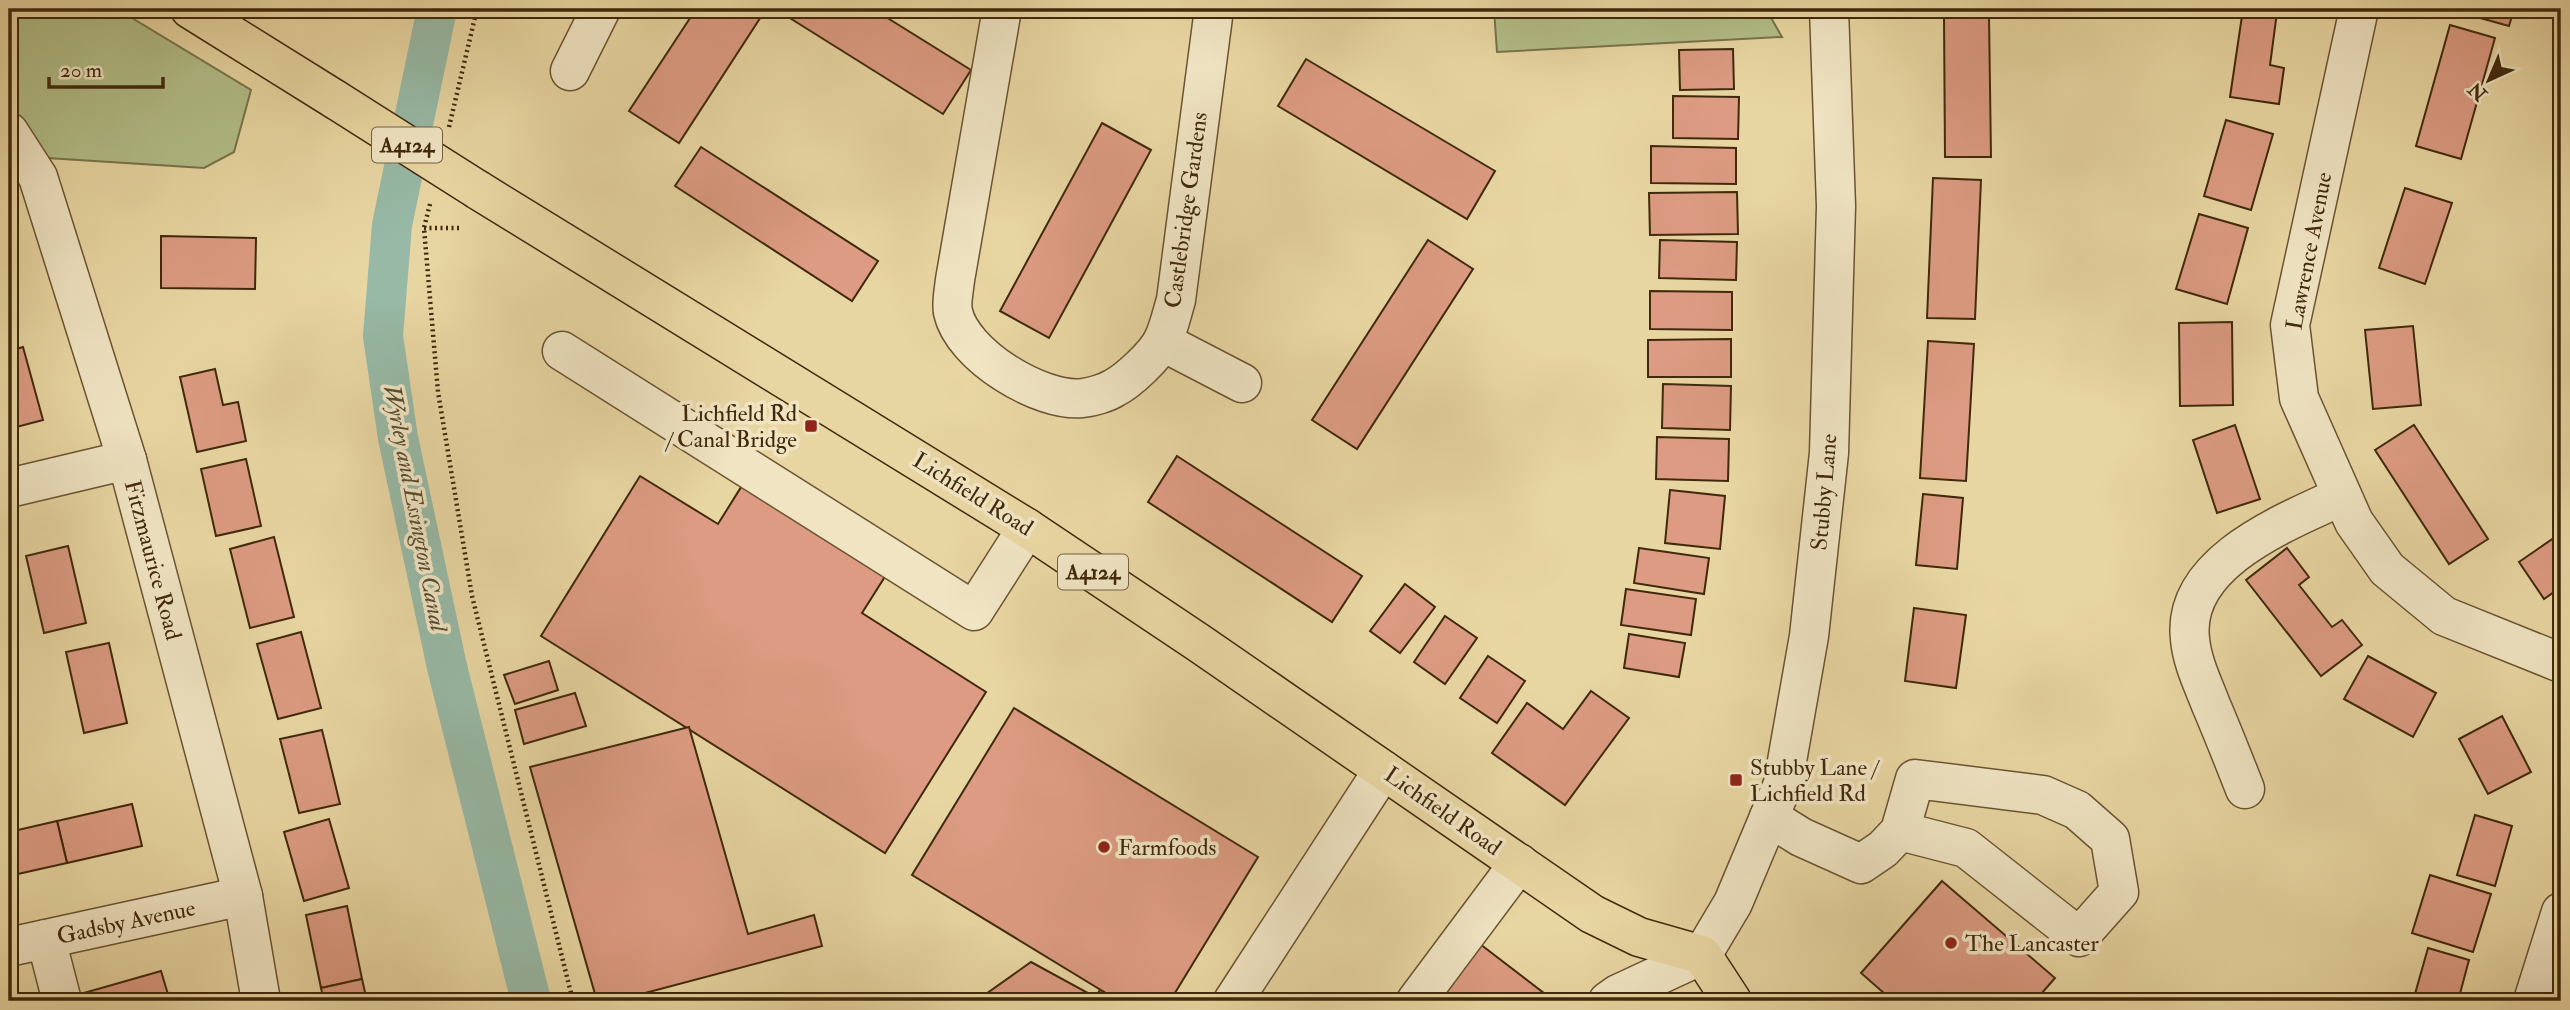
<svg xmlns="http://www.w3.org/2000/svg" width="2570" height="1010" font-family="'IM FELL Double Pica',serif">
<rect width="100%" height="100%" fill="#e8d6a2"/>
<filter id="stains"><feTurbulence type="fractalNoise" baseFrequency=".00286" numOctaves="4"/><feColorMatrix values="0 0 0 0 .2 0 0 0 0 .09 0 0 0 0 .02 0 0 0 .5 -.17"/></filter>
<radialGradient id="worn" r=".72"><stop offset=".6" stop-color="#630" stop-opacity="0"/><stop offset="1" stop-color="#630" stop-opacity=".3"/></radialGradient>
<g fill="#b2be88" stroke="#79744a" stroke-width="2">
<path d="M9 9H117L251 90 234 152 204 168 47 158 9 114Z"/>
<path d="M1494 9H1766L1782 37 1497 52Z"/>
</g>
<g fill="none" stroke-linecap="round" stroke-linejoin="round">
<path stroke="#97b9a6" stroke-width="40" d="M437 9 392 225 383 336 398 438 447 667 531 1001"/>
</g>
<g fill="#dc9b82" stroke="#40290c" stroke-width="2">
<path d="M696 9H766L679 143 629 111Z"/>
<path d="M789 9H873L971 70 943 114 785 15Z"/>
<path d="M2243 9H2290V14L2277 12 2270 65 2284 68 2279 104 2230 97Z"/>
<path d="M2463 9H2514L2509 26 2462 13Z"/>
<path d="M1944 16H1989L1991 157H1945Z"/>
<path d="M2450 25 2495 38 2461 159 2416 146Z"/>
<path d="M1733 49 1734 89 1680 90 1679 50Z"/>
<path d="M1306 59 1495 171 1467 219 1278 106Z"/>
<path d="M1673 96 1739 97 1738 139 1673 138Z"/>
<path d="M2226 120 2273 134 2251 210 2204 196Z"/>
<path d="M1102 123 1151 150 1049 338 1000 311Z"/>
<path d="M1651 146 1736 148V184L1651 183Z"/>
<path d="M701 147 878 261 852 301 675 186Z"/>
<path d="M1933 178 1981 180 1975 319 1927 318Z"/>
<path d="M2405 188 2452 203 2425 284 2379 268Z"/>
<path d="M1737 192 1738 234 1650 235 1649 193Z"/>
<path d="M2199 214 2248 228 2227 304 2176 289Z"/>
<path d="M161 236 256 238 255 289 161 288Z"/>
<path d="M1428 240 1473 269 1357 449 1312 420Z"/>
<path d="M1660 240 1737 242 1736 280 1659 278Z"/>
<path d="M1650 291 1732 292V330L1650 329Z"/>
<path d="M2232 322 2233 405 2180 406 2179 323Z"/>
<path d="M2413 326 2421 405 2373 409 2365 330Z"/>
<path d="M1731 339V377H1648V340Z"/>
<path d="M1928 341 1974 344 1966 481 1920 478Z"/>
<path d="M23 347 43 420 9 429V351Z"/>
<path d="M215 369 223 405 238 402 246 441 197 452 180 377Z"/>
<path d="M1663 384 1731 386 1730 430 1662 428Z"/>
<path d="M2235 425 2260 499 2217 513 2193 440Z"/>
<path d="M2414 425 2488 539 2449 564 2375 450Z"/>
<path d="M1657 437 1729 439 1728 481 1656 479Z"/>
<path d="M1177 456 1362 576 1332 622 1148 502Z"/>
<path d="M246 459 261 526 216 536 201 469Z"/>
<path d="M640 476 718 524 743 484 886 575 862 613 986 692 885 853 541 636Z"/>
<path d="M1670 490 1725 496 1720 549 1665 543Z"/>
<path d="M1923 494 1963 498 1957 569 1916 565Z"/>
<path d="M2561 533V587L2544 599 2519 562Z"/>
<path d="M274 537 294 617 250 628 230 549Z"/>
<path d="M68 546 86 623 44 633 26 556Z"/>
<path d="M1639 548 1709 558 1704 594 1634 583Z"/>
<path d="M2287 548 2309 577 2299 585 2332 627 2342 620 2362 645 2321 676 2246 580Z"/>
<path d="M1405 584 1435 607 1400 653 1370 631Z"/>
<path d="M1626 589 1696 599 1691 635 1621 625Z"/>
<path d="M1914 608 1966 615 1956 688 1905 681Z"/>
<path d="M1445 616 1477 638 1445 684 1414 662Z"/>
<path d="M301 632 321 708 278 719 257 644Z"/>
<path d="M1629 634 1685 643 1679 677 1624 668Z"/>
<path d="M109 643 127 723 84 733 66 652Z"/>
<path d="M1488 656 1525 681 1497 723 1460 698Z"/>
<path d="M2368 656 2436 693 2413 737 2344 699Z"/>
<path d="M549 661 558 690 515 704 504 675Z"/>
<path d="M1591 691 1629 718 1565 805 1492 753 1527 703 1563 729Z"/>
<path d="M575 693 586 726 524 744 515 710Z"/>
<path d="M1014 708 1258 857 1170 1001H1119L912 875Z"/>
<path d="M2502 716 2531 772 2488 794 2459 739Z"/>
<path d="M689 727 748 934 814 915 822 946 615 1001H597L530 767Z"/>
<path d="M322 730 340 804 299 813 280 739Z"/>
<path d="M132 804 142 846 67 863 57 821Z"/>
<path d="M2475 815 2512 826 2495 886 2457 875Z"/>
<path d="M329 819 349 888 304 901 284 832Z"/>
<path d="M57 821 67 863 9 876V832Z"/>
<path d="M2430 875 2491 894 2473 952 2412 933Z"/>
<path d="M1942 881 2055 978 2035 1001H1893L1861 973Z"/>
<path d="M347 906 362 979 321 988 306 915Z"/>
<path d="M1480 944 1549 997 1546 1001H1436Z"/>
<path d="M2428 948 2469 960 2458 1001H2413Z"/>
<path d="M1031 962 1095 997 1100 990 1119 1001H976Z"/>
<path d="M161 971 170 1001H79L77 995Z"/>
<path d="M362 979 367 1001H324L321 988Z"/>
</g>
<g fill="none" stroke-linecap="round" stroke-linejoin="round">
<defs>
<g id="minor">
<path d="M1002 9 955 280C954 290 951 303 953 312 962 355 1041 403 1083 398 1092 397 1106 393 1114 388 1128 381 1156 355 1163 340 1169 328 1172 313 1176 300L1214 9"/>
<path d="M2359 9 2290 325 2299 398 2354 522 2387 569 2444 616 2561 663"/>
<path d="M570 71 601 9"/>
<path d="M9 132 38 177 127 460 243 896 261 1001"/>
<path d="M1163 342 1242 383"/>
<path d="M562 351 974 611 1027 528"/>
<path d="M9 488 127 460"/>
<path d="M2245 789C2234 761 2223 733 2211 705 2203 684 2192 662 2190 639 2181 562 2286 522 2342 496"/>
<path d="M1769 817 1801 837 1861 864 1883 849 1900 831 1915 779 2043 795 2077 810 2110 839 2119 892 2079 937 1966 848 1900 831"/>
<path d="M46 939 62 1001"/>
<path d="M9 947 243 896"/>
<path d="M1233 1001 1383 770"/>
<path d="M1416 1001 1519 863"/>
<path d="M1608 1001 1618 994 1702 955 1733 903 1783 784 1809 636 1829 453 1836 206 1829 9"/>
<path d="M2533 1001 2561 912"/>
</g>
<g id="major">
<path d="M190 9 336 100"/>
<path d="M478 190 1027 528 1199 643 1592 914 1639 937 1702 955 1732 1001"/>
</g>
</defs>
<use href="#minor" stroke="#6a5432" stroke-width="41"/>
<use href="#major" stroke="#40290c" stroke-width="41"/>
<g stroke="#40290c" stroke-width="4.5" stroke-dasharray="2 3.5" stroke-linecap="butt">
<path d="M449 127 477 9"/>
<path d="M430 204 424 228 438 392 472 596 573 1001"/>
<path d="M424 228H462"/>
</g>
<use href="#minor" stroke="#f0e4c3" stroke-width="38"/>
<use href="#major" stroke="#e8d6a2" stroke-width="38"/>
<defs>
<path id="major-bridge" d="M336 100 478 190"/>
</defs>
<use href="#major-bridge" stroke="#40290c" stroke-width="41" stroke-linecap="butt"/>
<use href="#major-bridge" stroke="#e8d6a2" stroke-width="38"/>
</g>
<g fill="#8f2418" stroke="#f0e4c3" stroke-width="2.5">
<rect x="804" y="419" width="14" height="14" rx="3.5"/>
<rect x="1729" y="773" width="14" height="14" rx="3.5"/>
<circle cx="1104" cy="847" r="7"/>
<circle cx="1951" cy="943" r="7"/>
</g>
<g text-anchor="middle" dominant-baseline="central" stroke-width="7" stroke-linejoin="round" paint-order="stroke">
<g fill="#f0e4c3" stroke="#756143" stroke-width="2">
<rect x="372" y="127.5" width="70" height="35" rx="5"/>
<rect x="1058" y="554.5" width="70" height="35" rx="5"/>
</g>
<g font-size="21" font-weight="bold" fill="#40290c">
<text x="407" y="145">A4124</text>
<text x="1093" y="572">A4124</text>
</g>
<g font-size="23" fill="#40290c" stroke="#f0e4c3">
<text transform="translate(1186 210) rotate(-82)">Castlebridge Gardens</text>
<text transform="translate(2309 251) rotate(-79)">Lawrence Avenue</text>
<text transform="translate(1824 492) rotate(-85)">Stubby Lane</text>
<text transform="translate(973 494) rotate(32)">Lichfield Road</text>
<text transform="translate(153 560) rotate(75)">Fitzmaurice Road</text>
<text transform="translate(1443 811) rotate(35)">Lichfield Road</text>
<text transform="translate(126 922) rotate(-12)">Gadsby Avenue</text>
</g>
<g font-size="23" fill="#40290c" stroke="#f0e4c3" text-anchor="start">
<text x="797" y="413" text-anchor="end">Lichfield Rd<tspan x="797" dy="26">/ Canal Bridge</tspan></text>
<text x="1750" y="767">Stubby Lane /<tspan x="1750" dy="26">Lichfield Rd</tspan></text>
<text x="1118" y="847">Farmfoods</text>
<text x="1965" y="943">The Lancaster</text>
</g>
<g font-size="24" font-style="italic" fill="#564d32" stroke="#f0e4c3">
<text transform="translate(415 508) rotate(79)">Wyrley and Essington Canal</text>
</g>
</g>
<rect width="2570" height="1010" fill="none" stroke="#e8d6a2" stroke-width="35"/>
<rect x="10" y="10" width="2549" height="989" fill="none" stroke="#40290c" stroke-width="3.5"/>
<rect x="18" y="18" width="2535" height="975" fill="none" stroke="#40290c" stroke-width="2"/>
<g transform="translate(2489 80) rotate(224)" stroke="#f0e4c3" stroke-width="5" paint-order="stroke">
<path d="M0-5L12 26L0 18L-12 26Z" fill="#40290c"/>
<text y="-10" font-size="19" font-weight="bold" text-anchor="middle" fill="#40290c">N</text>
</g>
<path d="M49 77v10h114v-10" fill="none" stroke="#40290c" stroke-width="3.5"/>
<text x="60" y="77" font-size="21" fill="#40290c" stroke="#f0e4c3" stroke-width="5" paint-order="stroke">20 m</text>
<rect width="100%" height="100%" filter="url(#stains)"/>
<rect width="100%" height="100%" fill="url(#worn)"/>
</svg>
